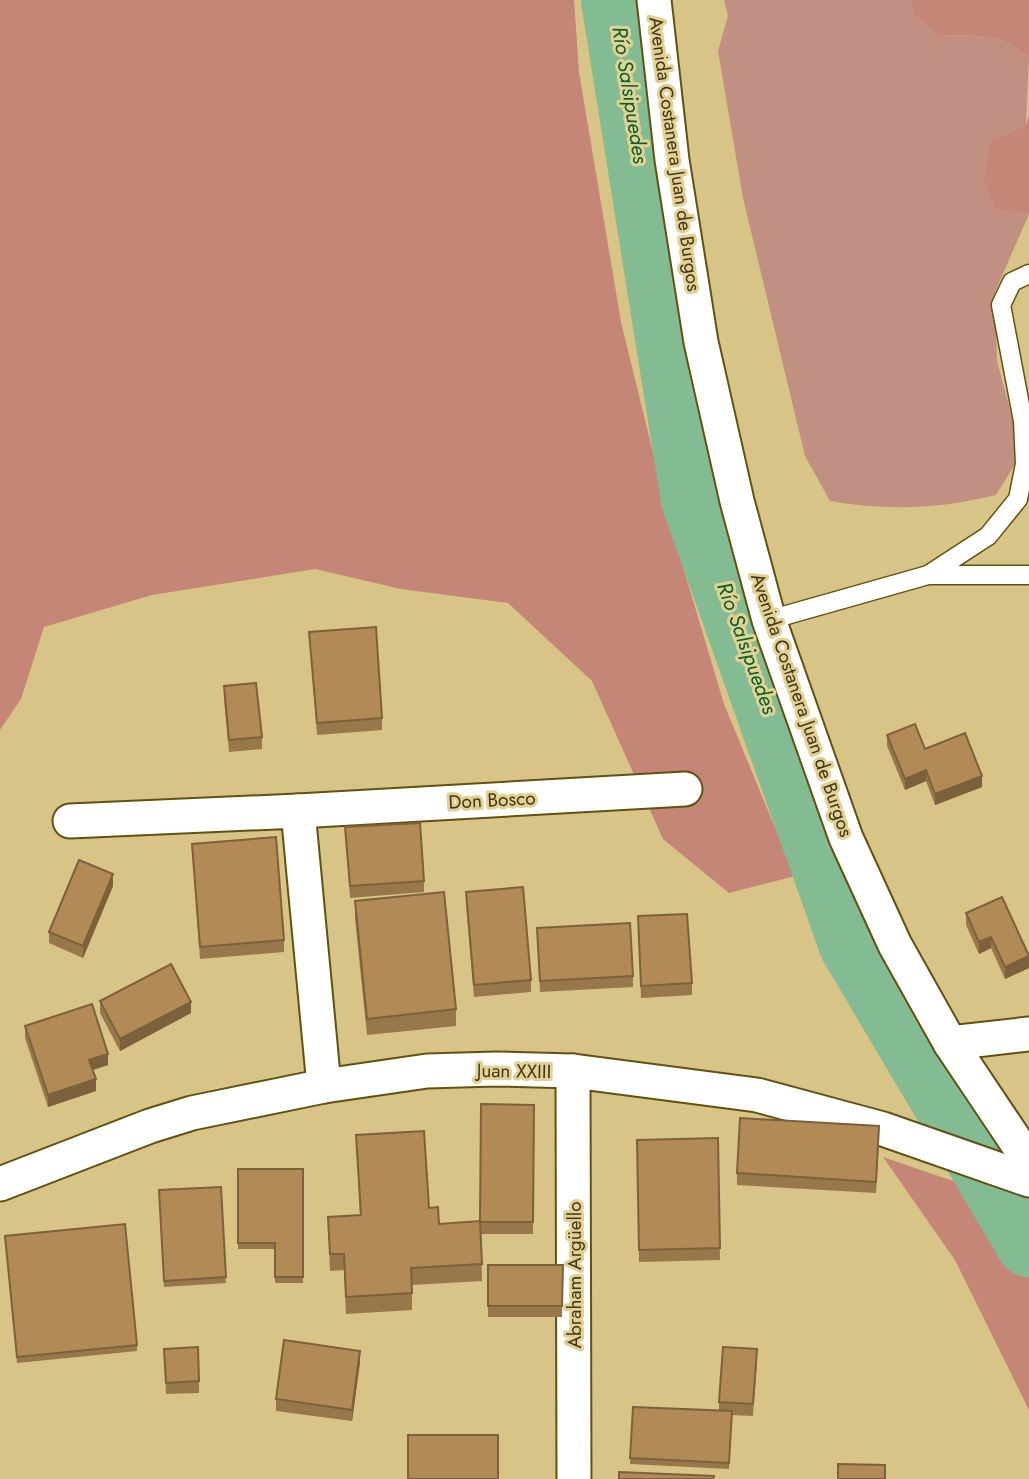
<svg xmlns="http://www.w3.org/2000/svg" width="1029" height="1479" font-family="Jost,sans-serif">
<rect width="100%" height="100%" fill="#d7c486"/>
<path fill="#c28f83" d="M724 0H910L914 15 937 35C972 36 1001 32 1029 57L1026 125 991 140 996 210 1029 214 995 292 997 361 1015 429 1014 466 996 495C940 509 886 511 830 501L805 456 743 198 718 51 728 16Z"/>
<g fill="#c58677">
<path d="M0 0H574L579 72 621 322 672 530 724 704 795 876 729 893 663 839 592 681 508 603 401 589 315 569 152 595 44 627 21 699 0 730Z"/>
<path d="M910 0H1029V57C1001 32 972 36 937 35L914 15Z"/>
<path d="M1029 115V214L996 210 984 180 991 140 1026 125Z"/>
<path d="M883 1157 1029 1207V1410L955 1260Z"/>
</g>
<g fill="none" stroke-linecap="round" stroke-linejoin="round">
<path stroke="#83bb93" stroke-width="66" d="M614 0 694 500 852 945 1029 1244"/>
<defs>
<g id="service">
<path d="M928 575 988 536 1018 499 1025 464 1023 421 1001 305 1012 282 1029 274"/>
<path d="M769 620 928 575H1029"/>
</g>
<g id="minor">
<path d="M654 0 672 160 701 342 737 501 769 620 846 838 895 945 950 1043 1029 1161"/>
<path d="M298 811 685 789"/>
<path d="M70 821 298 811 324 1086"/>
<path d="M950 1043 1029 1034"/>
<path d="M573 1071 574 1479"/>
<path d="M0 1184 150 1126 192 1113 324 1086 427 1071 496 1069 573 1071 757 1095 883 1129 1029 1180"/>
</g>
</defs>
<use href="#service" stroke="#63520f" stroke-width="21"/>
<use href="#minor" stroke="#63520f" stroke-width="37"/>
<use href="#service" stroke="#fff" stroke-width="18"/>
<use href="#minor" stroke="#fff" stroke-width="33"/>
</g>
<g fill="#98774a">
<path d="M309 632 382 718V730L317 735Z"/>
<path d="M224 686 262 737V749L229 752 224 698Z"/>
<path d="M887 735 925 749 982 787 935 805 926 781 905 790 887 746Z"/>
<path d="M345 827 424 881V892L350 898Z"/>
<path d="M192 844 284 940V952L200 959Z"/>
<path d="M113 886 83 958 49 943V932Z"/>
<path d="M466 892 531 980V992L474 997 466 904Z"/>
<path d="M355 901 456 1009V1026L367 1035 355 918Z"/>
<path d="M966 913 1029 968 1005 979 991 948 979 954 966 925Z"/>
<path d="M638 916 692 983V995L641 998Z"/>
<path d="M537 928 633 976V987L540 992Z"/>
<path d="M100 1001 191 1013 120 1051 100 1013Z"/>
<path d="M25 1026 108 1065 93 1070 96 1091 48 1107 25 1038Z"/>
<path d="M534 1105 533 1234H481L482 1281 412 1285V1310L346 1314 344 1270 330 1271 328 1217 360 1215 356 1135 429 1208 439 1224 480 1222Z"/>
<path d="M718 1138 720 1260 639 1262 637 1140Z"/>
<path d="M879 1138 876 1193 737 1185V1173Z"/>
<path d="M238 1169H303V1283H275V1249H238Z"/>
<path d="M221 1187 226 1283 164 1287 159 1190Z"/>
<path d="M5 1236 137 1345V1351L17 1363Z"/>
<path d="M488 1265H563L562 1317H488Z"/>
<path d="M164 1349 199 1381V1393L166 1394Z"/>
<path d="M757 1361 753 1416 732 1415 729 1469 630 1464 633 1407 719 1411V1402Z"/>
<path d="M360 1362 352 1421 276 1411V1399Z"/>
</g>
<g fill="#7c613c">
<path d="M926 770V781L905 790V779Z"/>
<path d="M982 776V787L935 805V794Z"/>
<path d="M113 874V886L83 958V946Z"/>
<path d="M991 937V948L979 954V942Z"/>
<path d="M1029 956V968L1005 979V967Z"/>
<path d="M191 1002V1013L120 1051V1039Z"/>
<path d="M108 1054V1065L89 1071V1060Z"/>
<path d="M96 1079V1091L48 1107V1095Z"/>
<path d="M360 1351V1362L352 1421V1410Z"/>
</g>
<g fill="#b18a56" stroke="#7c613c" stroke-width="2">
<path d="M376 627 382 718 317 723 309 632Z"/>
<path d="M256 683 262 737 229 740 224 686Z"/>
<path d="M915 724 925 749 965 733 982 776 935 794 926 770 905 779 887 735Z"/>
<path d="M420 823 424 881 350 886 345 827Z"/>
<path d="M276 837 284 940 200 947 192 844Z"/>
<path d="M79 860 113 874 83 946 49 932Z"/>
<path d="M523 887 531 980 474 985 466 892Z"/>
<path d="M444 892 456 1009 367 1019 355 901Z"/>
<path d="M1002 897 1029 956 1005 967 991 937 979 942 966 913Z"/>
<path d="M687 914 692 983 641 986 638 916Z"/>
<path d="M630 923 633 976 540 981 537 928Z"/>
<path d="M171 964 191 1002 120 1039 100 1001Z"/>
<path d="M92 1004 108 1054 89 1060 96 1079 48 1095 25 1026Z"/>
<path d="M481 1104 534 1105 533 1222H480Z"/>
<path d="M740 1118 879 1126 876 1182 737 1173Z"/>
<path d="M424 1131 429 1208 438 1207 439 1224 480 1221 482 1264 411 1268 412 1293 346 1297 344 1254H330L328 1217 361 1215 356 1135Z"/>
<path d="M718 1138 720 1248 639 1250 637 1140Z"/>
<path d="M238 1169H303V1277H275V1243H238Z"/>
<path d="M221 1187 226 1277 164 1281 159 1190Z"/>
<path d="M125 1224 137 1345 17 1357 5 1236Z"/>
<path d="M488 1265H563L562 1306H488Z"/>
<path d="M284 1340 360 1351 352 1410 276 1399Z"/>
<path d="M198 1347 199 1381 166 1383 164 1349Z"/>
<path d="M723 1347 757 1349 753 1404 719 1402Z"/>
<path d="M633 1407 732 1411 729 1463 630 1458Z"/>
<rect x="408" y="1435" width="90" height="44"/>
<path d="M838 1464 885 1465V1479H838Z"/>
<path d="M619 1472 714 1476 713 1479H619Z"/>
</g>
<g text-anchor="middle" dominant-baseline="central" stroke-width="6" stroke-linejoin="round" paint-order="stroke">
<g font-size="19" fill="#3f371d" stroke="#e4d192">
<text transform="translate(675 154) rotate(82)">Avenida Costanera Juan de Burgos</text>
<text transform="translate(802 705) rotate(71)">Avenida Costanera Juan de Burgos</text>
<text transform="translate(492 800) rotate(-3)">Don Bosco</text>
<text transform="translate(514 1071) rotate(1)">Juan XXIII</text>
<text transform="translate(574 1275) rotate(-90)">Abraham Argüello</text>
</g>
<g font-size="21" font-style="italic" fill="#006132" stroke="#e4d192">
<text transform="translate(630 95) rotate(81)">Río Salsipuedes</text>
<text transform="translate(747 648) rotate(70)">Río Salsipuedes</text>
</g>
</g>
</svg>
